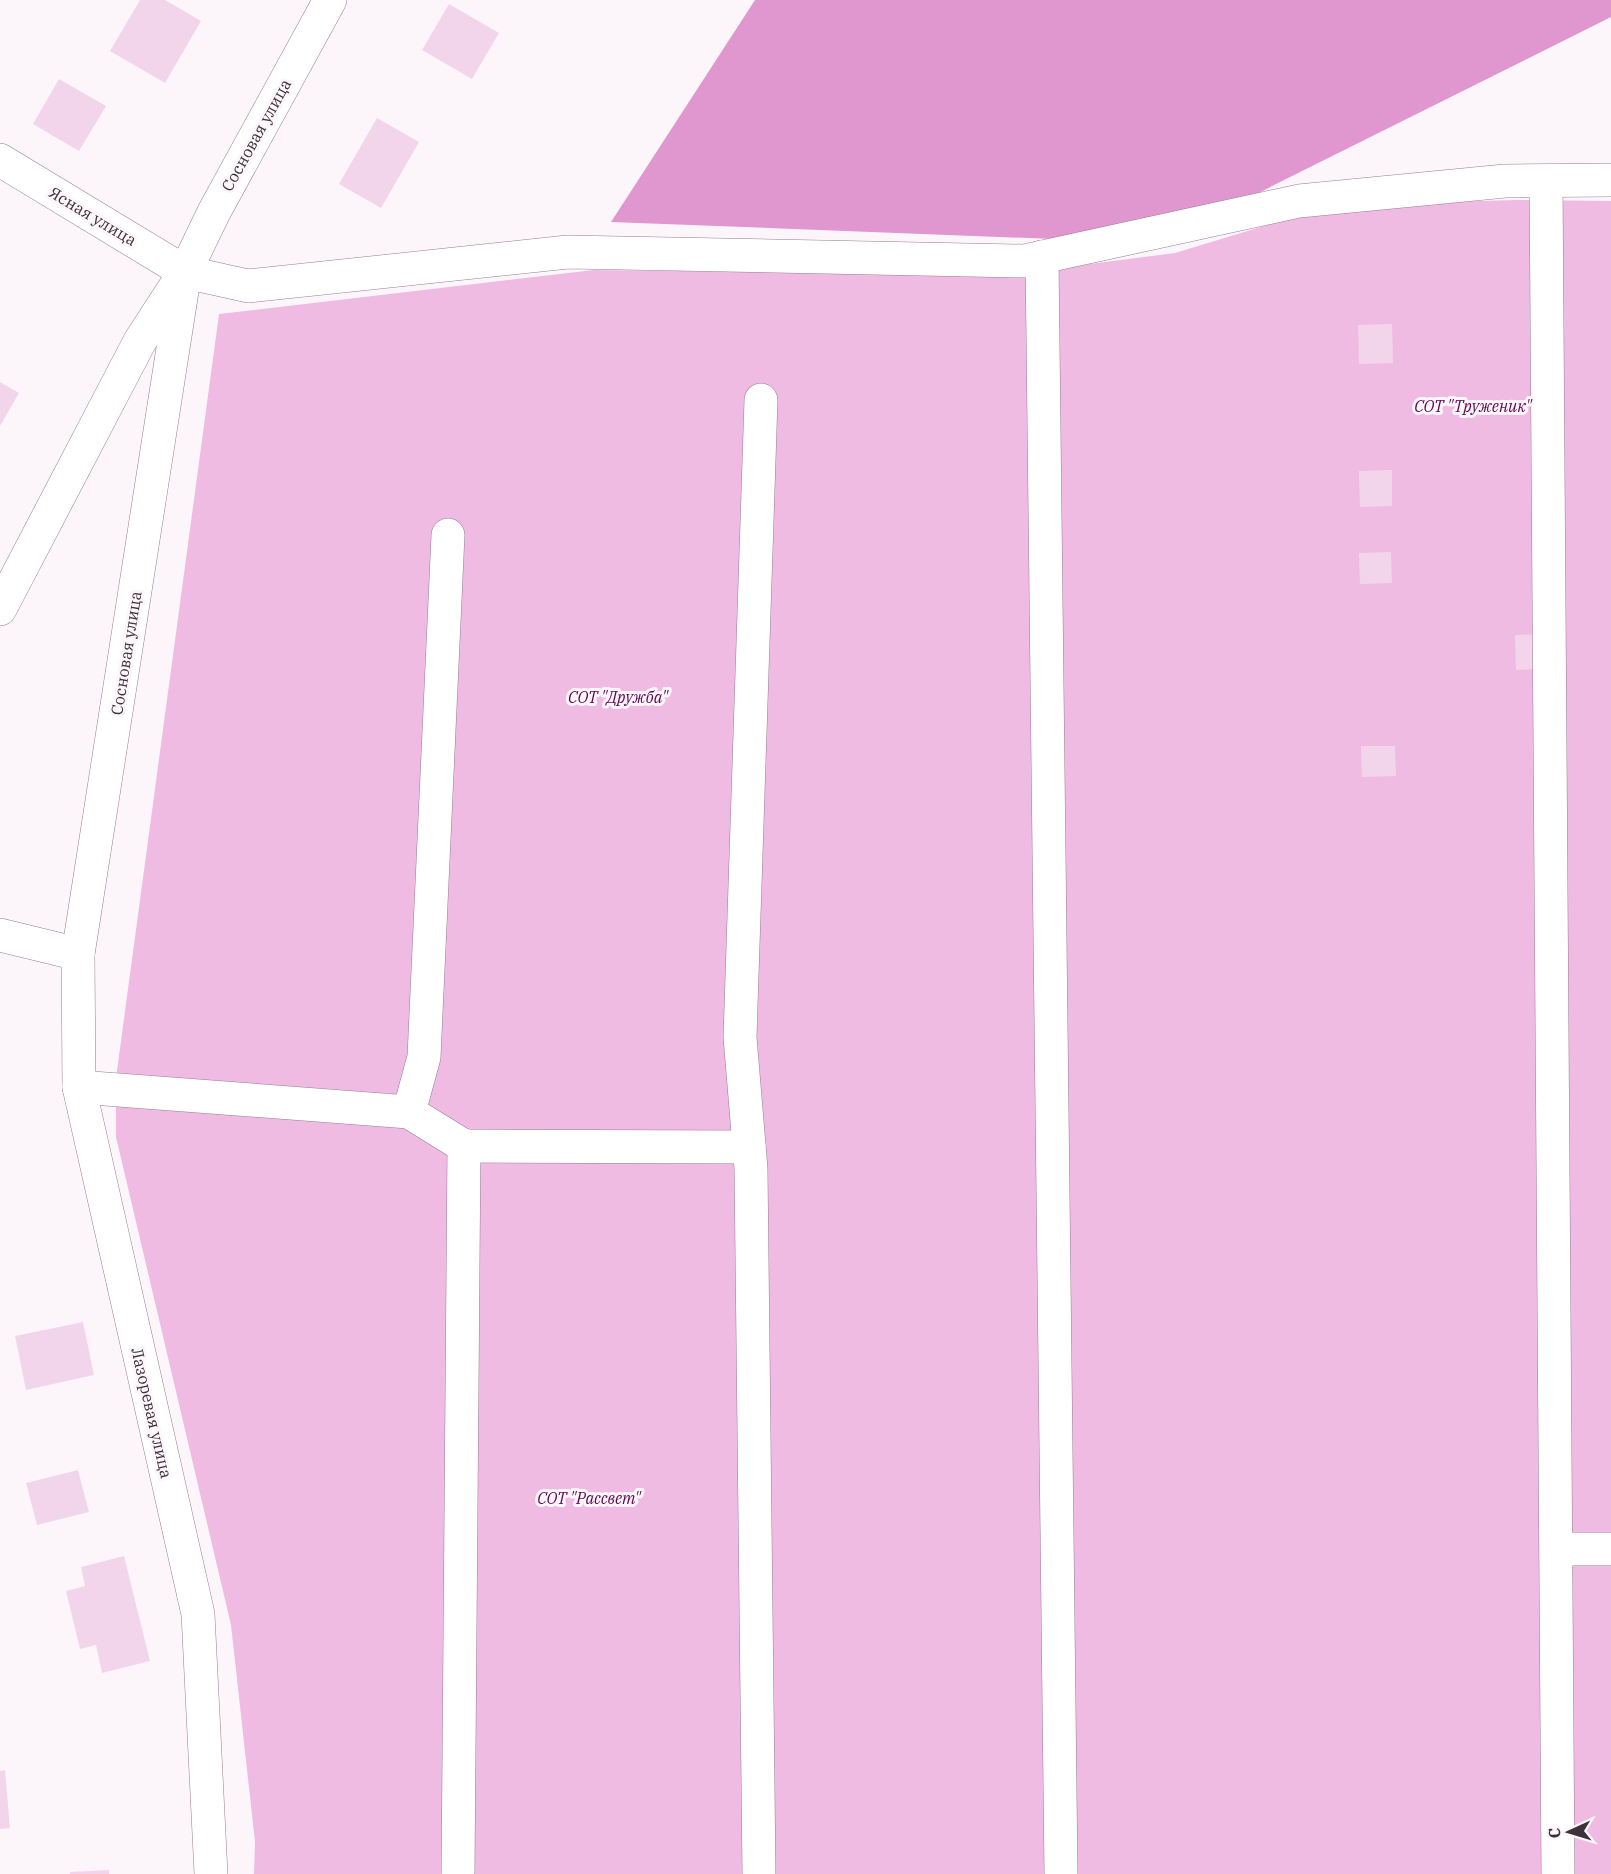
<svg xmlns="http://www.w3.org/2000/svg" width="1611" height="1874" font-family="'IBM Plex Serif',serif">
<rect width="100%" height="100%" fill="#fcf6fa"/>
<path fill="#f0bbe2" d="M1516 200 1611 201V1874H254L255 1842 231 1625 116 1137V1078L219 314 594 270 1004 275 1175 253 1333 205Z"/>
<path fill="#e096ce" d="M755 0H1611V17L1158 243 611 222Z"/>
<g fill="#f3d5eb">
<path d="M140 0H165L201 21 165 83 110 51Z"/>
<path d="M449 4 499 33 472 79 422 50Z"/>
<path d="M59 79 106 106 79 151 33 124Z"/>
<path d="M377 118 419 142 381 208 339 184Z"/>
<path d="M1392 324 1393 363 1359 364 1358 325Z"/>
<path d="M0 382 19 393 0 426Z"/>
<path d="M1392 470V506L1360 507 1359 471Z"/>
<path d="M1391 552 1392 583 1360 584 1359 553Z"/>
<path d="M1539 634 1540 669 1516 670 1515 635Z"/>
<path d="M1361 746H1395L1396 776 1362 777Z"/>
<path d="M83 1322 94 1375 26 1390 15 1336Z"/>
<path d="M78 1470 89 1512 37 1525 26 1483Z"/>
<path d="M124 1556 150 1661 102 1673 96 1645 80 1649 66 1591 85 1586 81 1567Z"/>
<path d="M5 1770 10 1828 0 1829V1771Z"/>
<path d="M109 1870V1874H70V1872Z"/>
</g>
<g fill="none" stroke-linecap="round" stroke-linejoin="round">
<defs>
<g id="minor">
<path d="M0 160 185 272 248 286 568 252 1024 261 1299 201 1505 181 1611 180"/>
<path d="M1546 181 1558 1874"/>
<path d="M1042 257 1061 1874"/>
<path d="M0 609 140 341 179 281"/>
<path d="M0 935 78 954"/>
<path d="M79 1087 409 1112 464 1146 458 1874"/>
<path d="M409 1112 424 1057 448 535"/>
<path d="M464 1146 749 1147"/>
<path d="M1557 1549H1611"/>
<path d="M211 1874 198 1614 79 1087 78 954 185 272 214 212 330 0"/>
<path d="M759 1874 751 1169 740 1037 761 400"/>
</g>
</defs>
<use href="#minor" stroke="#987d91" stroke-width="34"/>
<use href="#minor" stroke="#fff" stroke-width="33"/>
</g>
<g text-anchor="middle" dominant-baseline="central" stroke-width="6" stroke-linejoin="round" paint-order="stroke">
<g font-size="16" fill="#3d313a" stroke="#fcf6fa">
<text transform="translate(256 135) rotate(-61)">Сосновая улица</text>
<text transform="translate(93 216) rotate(31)">Ясная улица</text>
<text transform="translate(126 653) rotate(-81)">Сосновая улица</text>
<text transform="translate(152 1413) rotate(77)">Лазоревая улица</text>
</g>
<g font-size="16" font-style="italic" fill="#600552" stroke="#fcf6fa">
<text x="1473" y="406">СОТ "Труженик"</text>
<text x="618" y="697">СОТ "Дружба"</text>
<text x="589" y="1498">СОТ "Рассвет"</text>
</g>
</g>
<g transform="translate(1569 1832) rotate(266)" stroke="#fcf6fa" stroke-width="4.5" paint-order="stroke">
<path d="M0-4.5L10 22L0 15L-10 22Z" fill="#3d313a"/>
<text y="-9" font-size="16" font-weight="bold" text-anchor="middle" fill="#3d313a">С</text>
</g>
</svg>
